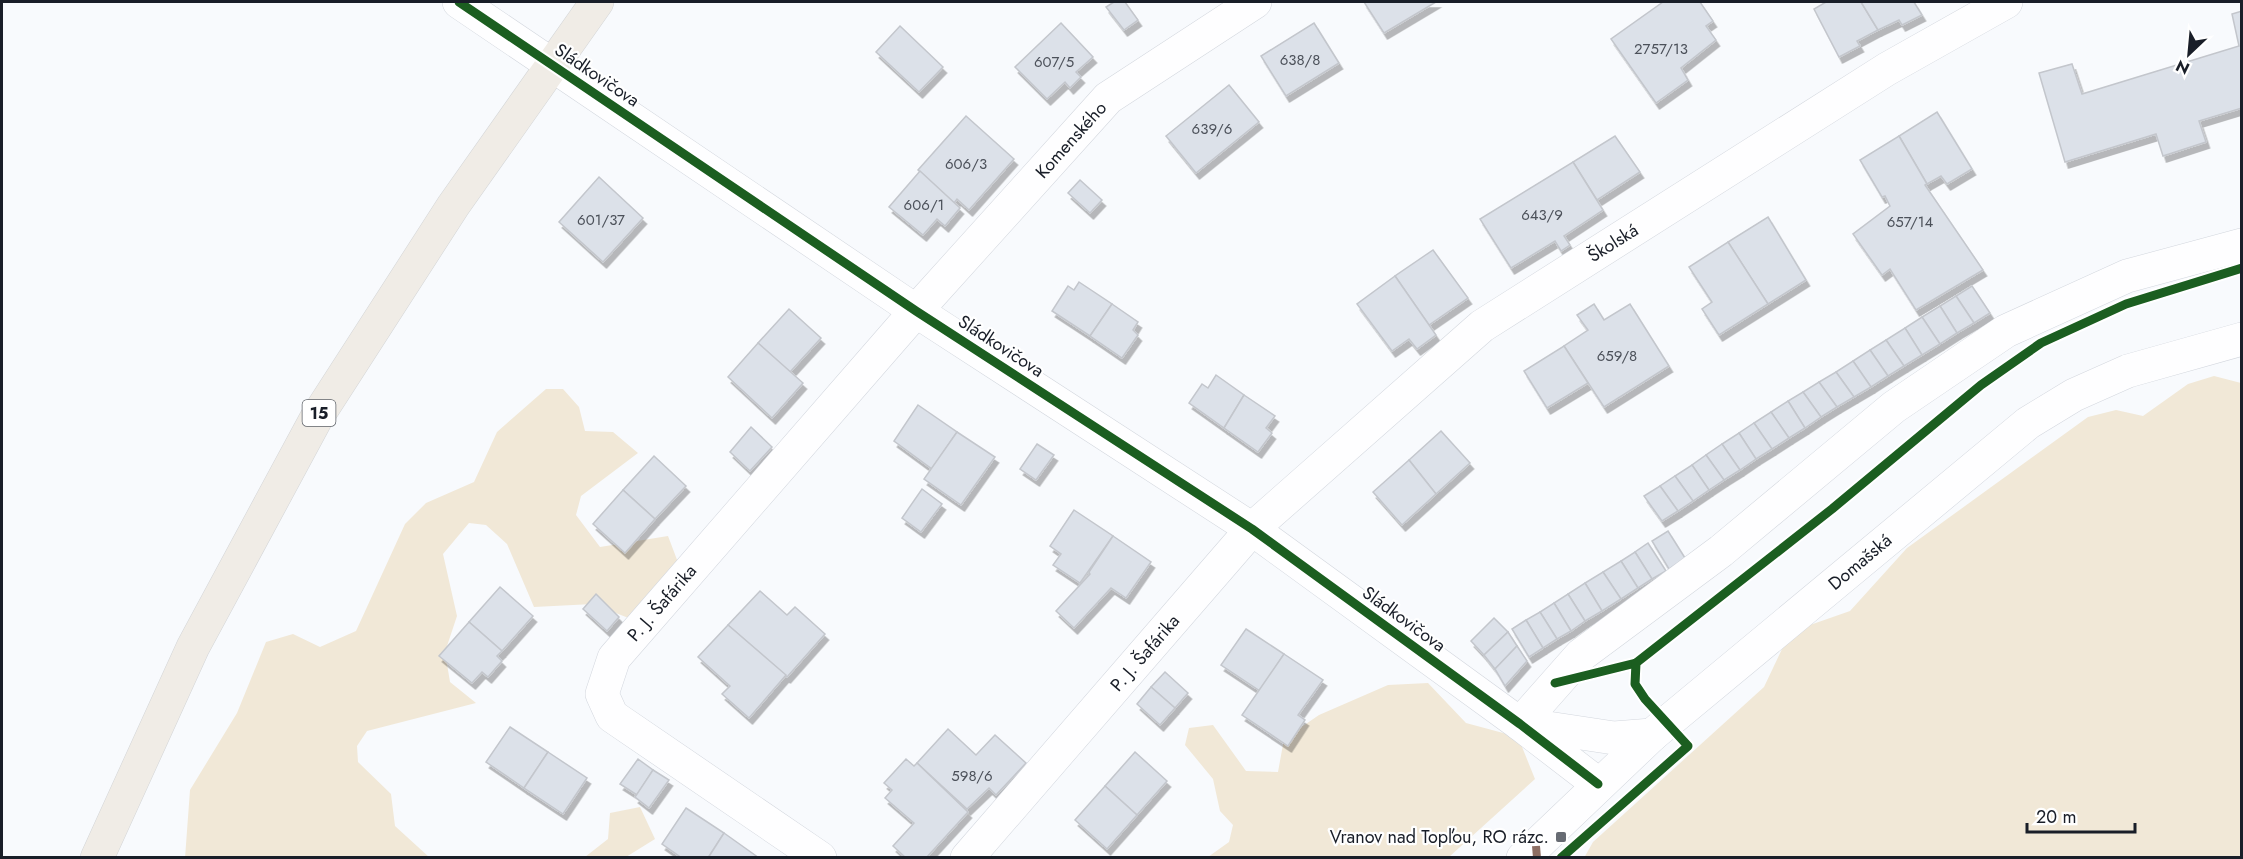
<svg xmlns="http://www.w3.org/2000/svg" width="2243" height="859" font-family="Jost,sans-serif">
<defs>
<filter id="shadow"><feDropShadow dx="3.5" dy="6" stdDeviation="0" flood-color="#0004"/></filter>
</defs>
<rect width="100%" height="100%" fill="#f8fafd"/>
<g fill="#f1e8d7">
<path d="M2214 376 2241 383V857L1584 858 1593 842 1764 687 1790 632 1850 611 1907 548 2088 417 2116 410 2143 416 2188 384Z"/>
<path d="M546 389H563L579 407 585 431 613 432 638 453 581 496 576 515 600 547 668 536 679 565 631 619 593 604 534 607 507 544 486 525 469 523 443 554 457 616 445 652 450 682 476 703 367 731 357 746 358 762 391 794 395 826 429 857 185 858 190 790 237 713 266 642 293 634 320 647 356 631 405 524 426 503 474 482 497 432Z"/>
<path d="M1428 683 1466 723 1518 737 1535 779 1449 857H1208L1229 842 1233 825 1220 811 1213 779 1185 745 1189 728 1213 725 1246 771 1278 772 1284 739 1319 715 1388 685Z"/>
<path d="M640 807 655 839 626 857H585L608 839 610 813Z"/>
</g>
<g fill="#dce1e9" stroke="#c3c6cc" stroke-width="1.5" filter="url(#shadow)">
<path d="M1114 2H1125L1138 20 1124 30 1106 7Z"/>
<path d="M1364 2H1436L1384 33Z"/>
<path d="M1663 2H1700L1713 21 1706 26 1716 40 1681 68 1688 80 1656 103 1611 39Z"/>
<path d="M1826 2H1861L1878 30 1857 41 1860 46 1839 57 1814 9Z"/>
<path d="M1861 2H1914L1922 15 1902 25 1899 20 1878 30Z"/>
<path d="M2242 11V108L2199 121 2206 142 2163 156 2156 134 2065 162 2039 73 2072 64 2082 94 2239 46 2232 14Z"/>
<path d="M1061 23 1093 57 1076 72 1081 77 1070 88 1065 82 1047 99 1015 67Z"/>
<path d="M1314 23 1339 63 1286 96 1261 56Z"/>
<path d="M900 26 943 67 919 92 876 52Z"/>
<path d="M1229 85 1259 122 1196 173 1166 136Z"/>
<path d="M1937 112 1972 169 1947 184 1941 176 1927 184 1899 136Z"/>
<path d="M966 116 1014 159 969 210 957 199 954 203 918 170Z"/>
<path d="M1615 136 1640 172 1597 200 1573 162Z"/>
<path d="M1899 136 1927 184 1925 185 1983 270 1916 310 1890 269 1882 275 1853 234 1890 206 1885 196 1882 197 1860 160Z"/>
<path d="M1573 162 1603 210 1564 236 1570 245 1561 251 1555 241 1511 268 1480 219Z"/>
<path d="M920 171 960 208 945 226 937 219 923 235 889 207Z"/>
<path d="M599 177 643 218 603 262 559 222Z"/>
<path d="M1080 180 1102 200 1090 213 1068 193Z"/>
<path d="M1768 217 1806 280 1768 304 1728 242Z"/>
<path d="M1728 242 1768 304 1719 335 1702 309 1712 302 1689 267Z"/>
<path d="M1433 250 1468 298 1429 325 1395 276Z"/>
<path d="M1395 276 1436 335 1417 349 1409 339 1392 351 1357 304Z"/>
<path d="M1079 282 1112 304 1090 336 1052 311 1068 286 1074 290Z"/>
<path d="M1972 286 1990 313 1974 323 1956 296Z"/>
<path d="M1956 296 1974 323 1957 333 1940 306Z"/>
<path d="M1112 304 1138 322 1133 330 1138 335 1122 358 1090 336Z"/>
<path d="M1594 304 1604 320 1630 304 1669 366 1604 407 1564 346 1588 330 1577 315Z"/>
<path d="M1940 306 1957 333 1940 344 1922 317Z"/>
<path d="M789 309 821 338 790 372 758 343Z"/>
<path d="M1922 317 1940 344 1922 355 1905 328Z"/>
<path d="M1905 328 1922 355 1904 366 1886 340Z"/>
<path d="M1886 340 1904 366 1888 376 1870 350Z"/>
<path d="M758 343 803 383 772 418 728 377Z"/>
<path d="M1564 346 1588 383 1547 408 1524 371Z"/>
<path d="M1870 350 1888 376 1871 387 1853 361Z"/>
<path d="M1853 361 1871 387 1854 397 1836 372Z"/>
<path d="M1836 372 1854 397 1837 407 1819 382Z"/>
<path d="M1216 375 1244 395 1224 428 1189 403 1202 384 1208 388Z"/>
<path d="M1819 382 1837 407 1821 417 1803 392Z"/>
<path d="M1803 392 1821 417 1805 428 1788 401Z"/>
<path d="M1244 395 1275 416 1266 428 1272 433 1258 452 1224 428Z"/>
<path d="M1788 401 1805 428 1789 438 1771 412Z"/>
<path d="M918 405 957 432 932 469 894 441Z"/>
<path d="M1771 412 1789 438 1772 449 1754 423Z"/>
<path d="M1754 423 1772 449 1756 459 1739 433Z"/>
<path d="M751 427 772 447 750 471 730 452Z"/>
<path d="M1441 431 1470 463 1436 494 1409 460Z"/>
<path d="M957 432 995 457 961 505 924 479Z"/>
<path d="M1739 433 1756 459 1740 470 1722 444Z"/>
<path d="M1037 444 1054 455 1036 480 1020 469Z"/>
<path d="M1722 444 1740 470 1724 480 1706 455Z"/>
<path d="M1706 455 1724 480 1709 490 1692 465Z"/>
<path d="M654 456 686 486 655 519 623 490Z"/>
<path d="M1409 460 1436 494 1402 525 1373 492Z"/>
<path d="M1692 465 1709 490 1693 501 1675 476Z"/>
<path d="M1675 476 1693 501 1678 511 1660 486Z"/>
<path d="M1660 486 1678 511 1662 521 1644 496Z"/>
<path d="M922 489 942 504 921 532 902 518Z"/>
<path d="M623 490 655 519 625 553 593 524Z"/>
<path d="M1074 510 1113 536 1080 583 1053 565 1061 554 1050 546Z"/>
<path d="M1668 531 1685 558 1669 569 1652 541Z"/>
<path d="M1113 536 1151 562 1126 598 1111 588 1074 628 1056 611 1090 574 1089 572Z"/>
<path d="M1648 543 1666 571 1652 579 1635 552Z"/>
<path d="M1635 552 1652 579 1638 588 1621 561Z"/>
<path d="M1621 561 1638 588 1621 599 1603 572Z"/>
<path d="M1603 572 1621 599 1602 611 1585 583Z"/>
<path d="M1585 583 1602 611 1585 621 1568 594Z"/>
<path d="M500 587 533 616 502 651 469 622Z"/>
<path d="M760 591 787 615 795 607 825 634 787 677 728 625Z"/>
<path d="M596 594 619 617 607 631 583 609Z"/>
<path d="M1568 594 1585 621 1571 631 1554 603Z"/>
<path d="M1554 603 1571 631 1557 639 1540 612Z"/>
<path d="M1540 612 1557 639 1543 648 1526 620Z"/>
<path d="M1494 618 1508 632 1484 655 1471 641Z"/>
<path d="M1526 620 1543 648 1529 657 1512 629Z"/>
<path d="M469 622 502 651 497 656 502 661 488 677 482 672 472 683 439 656Z"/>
<path d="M728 625 786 675 749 718 722 694 730 686 698 657Z"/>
<path d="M1246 629 1284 654 1260 691 1221 665Z"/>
<path d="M1508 632 1517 646 1495 669 1484 655Z"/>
<path d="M1517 646 1527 661 1505 686 1495 669Z"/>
<path d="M1284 654 1323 680 1298 715 1305 720 1288 746 1242 715Z"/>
<path d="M1165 672 1188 693 1175 708 1151 687Z"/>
<path d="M1151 687 1175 708 1160 725 1137 704Z"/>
<path d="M510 727 548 752 524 788 486 762Z"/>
<path d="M948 729 976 755 995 735 1026 763 996 795 989 788 967 809 917 763Z"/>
<path d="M548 752 587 778 563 814 524 788Z"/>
<path d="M1135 752 1167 781 1137 815 1105 786Z"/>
<path d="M638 759 653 770 637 795 620 784Z"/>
<path d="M906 759 914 766 917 763 968 812 926 858H906L893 846 914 823 885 798 892 790 884 783Z"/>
<path d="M653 770 669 780 649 808 635 797Z"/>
<path d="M1105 786 1137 815 1107 849 1075 820Z"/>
<path d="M686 808 724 833 708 858H682L662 844Z"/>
<path d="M724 833 759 858H708Z"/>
</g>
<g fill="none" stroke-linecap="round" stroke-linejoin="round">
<defs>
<g id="minor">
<path d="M459 2 916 311 1252 529 1520 724 1598 784"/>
<path d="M1520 724 1581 655 1721 551 1894 407 2006 331 2127 276 2242 245"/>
<path d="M1528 725 1614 738 1652 735"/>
<path d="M820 858 612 716 602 694 614 658 916 311 1108 98 1255 2"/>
<path d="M967 858 1252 529 1482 326 1887 69 2006 2"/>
<path d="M1523 858 1652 735 2028 423 2074 395 2128 371 2242 339"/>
</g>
<path id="major" d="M97 858 193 647 317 417 453 206 597 2"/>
</defs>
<use href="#minor" stroke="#d3d7de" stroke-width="34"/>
<use href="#major" stroke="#d3d5d7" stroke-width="34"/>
<use href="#minor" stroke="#fefeff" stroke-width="33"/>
<use href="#major" stroke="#f0ece6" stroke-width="33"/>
<path stroke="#8d6e63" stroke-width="8" stroke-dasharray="15 8" stroke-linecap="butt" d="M1536 846 1537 858"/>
<defs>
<g id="cycleway">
<path d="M459 2 916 311 1252 529 1520 724 1598 784"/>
<path d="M1555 683 1636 663"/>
<path d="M1561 858 1688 746 1645 699 1635 684 1636 663 1832 509 1981 385 2041 343 2126 304 2242 268"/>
</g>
</defs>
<use href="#cycleway" stroke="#fff" stroke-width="13"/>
<use href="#cycleway" stroke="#1b5e20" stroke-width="9"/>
</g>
<rect fill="#676b73" stroke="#fff" stroke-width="2" x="1555" y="831" width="12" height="12" rx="3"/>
<g text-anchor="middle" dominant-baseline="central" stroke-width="4.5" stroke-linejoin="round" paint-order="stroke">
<g font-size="15" fill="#4c515a">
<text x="1661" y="49">2757/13</text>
<text x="1300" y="60">638/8</text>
<text x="1054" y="62">607/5</text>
<text x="1212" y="129">639/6</text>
<text x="966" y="164">606/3</text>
<text x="924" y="205">606/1</text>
<text x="1542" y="215">643/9</text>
<text x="601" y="220">601/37</text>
<text x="1910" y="222">657/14</text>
<text x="1617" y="356">659/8</text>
<text x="972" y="776">598/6</text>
</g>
<rect fill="#fff" stroke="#5e6268" stroke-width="1.5" x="302.5" y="400" width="33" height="26" rx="4.5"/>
<g font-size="16" font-weight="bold" fill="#191e28">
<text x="319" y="413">15</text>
</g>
<g font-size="18" fill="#191e28" stroke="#fff">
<text transform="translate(597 75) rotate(34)">Sládkovičova</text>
<text transform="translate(1071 140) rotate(-48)">Komenského</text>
<text transform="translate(1613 243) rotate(-32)">Školská</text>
<text transform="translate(1001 346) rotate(33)">Sládkovičova</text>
<text transform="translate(1860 562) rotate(-40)">Domašská</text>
<text transform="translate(662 603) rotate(-49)">P. J. Šafárika</text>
<text transform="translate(1404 619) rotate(36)">Sládkovičova</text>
<text transform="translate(1145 653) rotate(-49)">P. J. Šafárika</text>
</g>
<g font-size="18" fill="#191e28" stroke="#fff" text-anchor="end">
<text x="1549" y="837">Vranov nad Topľou, RO rázc.</text>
</g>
</g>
<rect width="2243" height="859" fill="none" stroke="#191e28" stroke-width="6"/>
<g transform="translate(2189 54) rotate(206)" stroke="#ffffff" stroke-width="4.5" paint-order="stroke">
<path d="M0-4.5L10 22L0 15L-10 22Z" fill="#191e28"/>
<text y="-9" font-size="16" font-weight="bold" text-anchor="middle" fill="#191e28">N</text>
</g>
<path d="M2027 823v9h108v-9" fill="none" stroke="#191e28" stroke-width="3"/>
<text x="2036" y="823" font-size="18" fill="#191e28" stroke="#ffffff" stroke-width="4.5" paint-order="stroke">20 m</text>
</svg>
